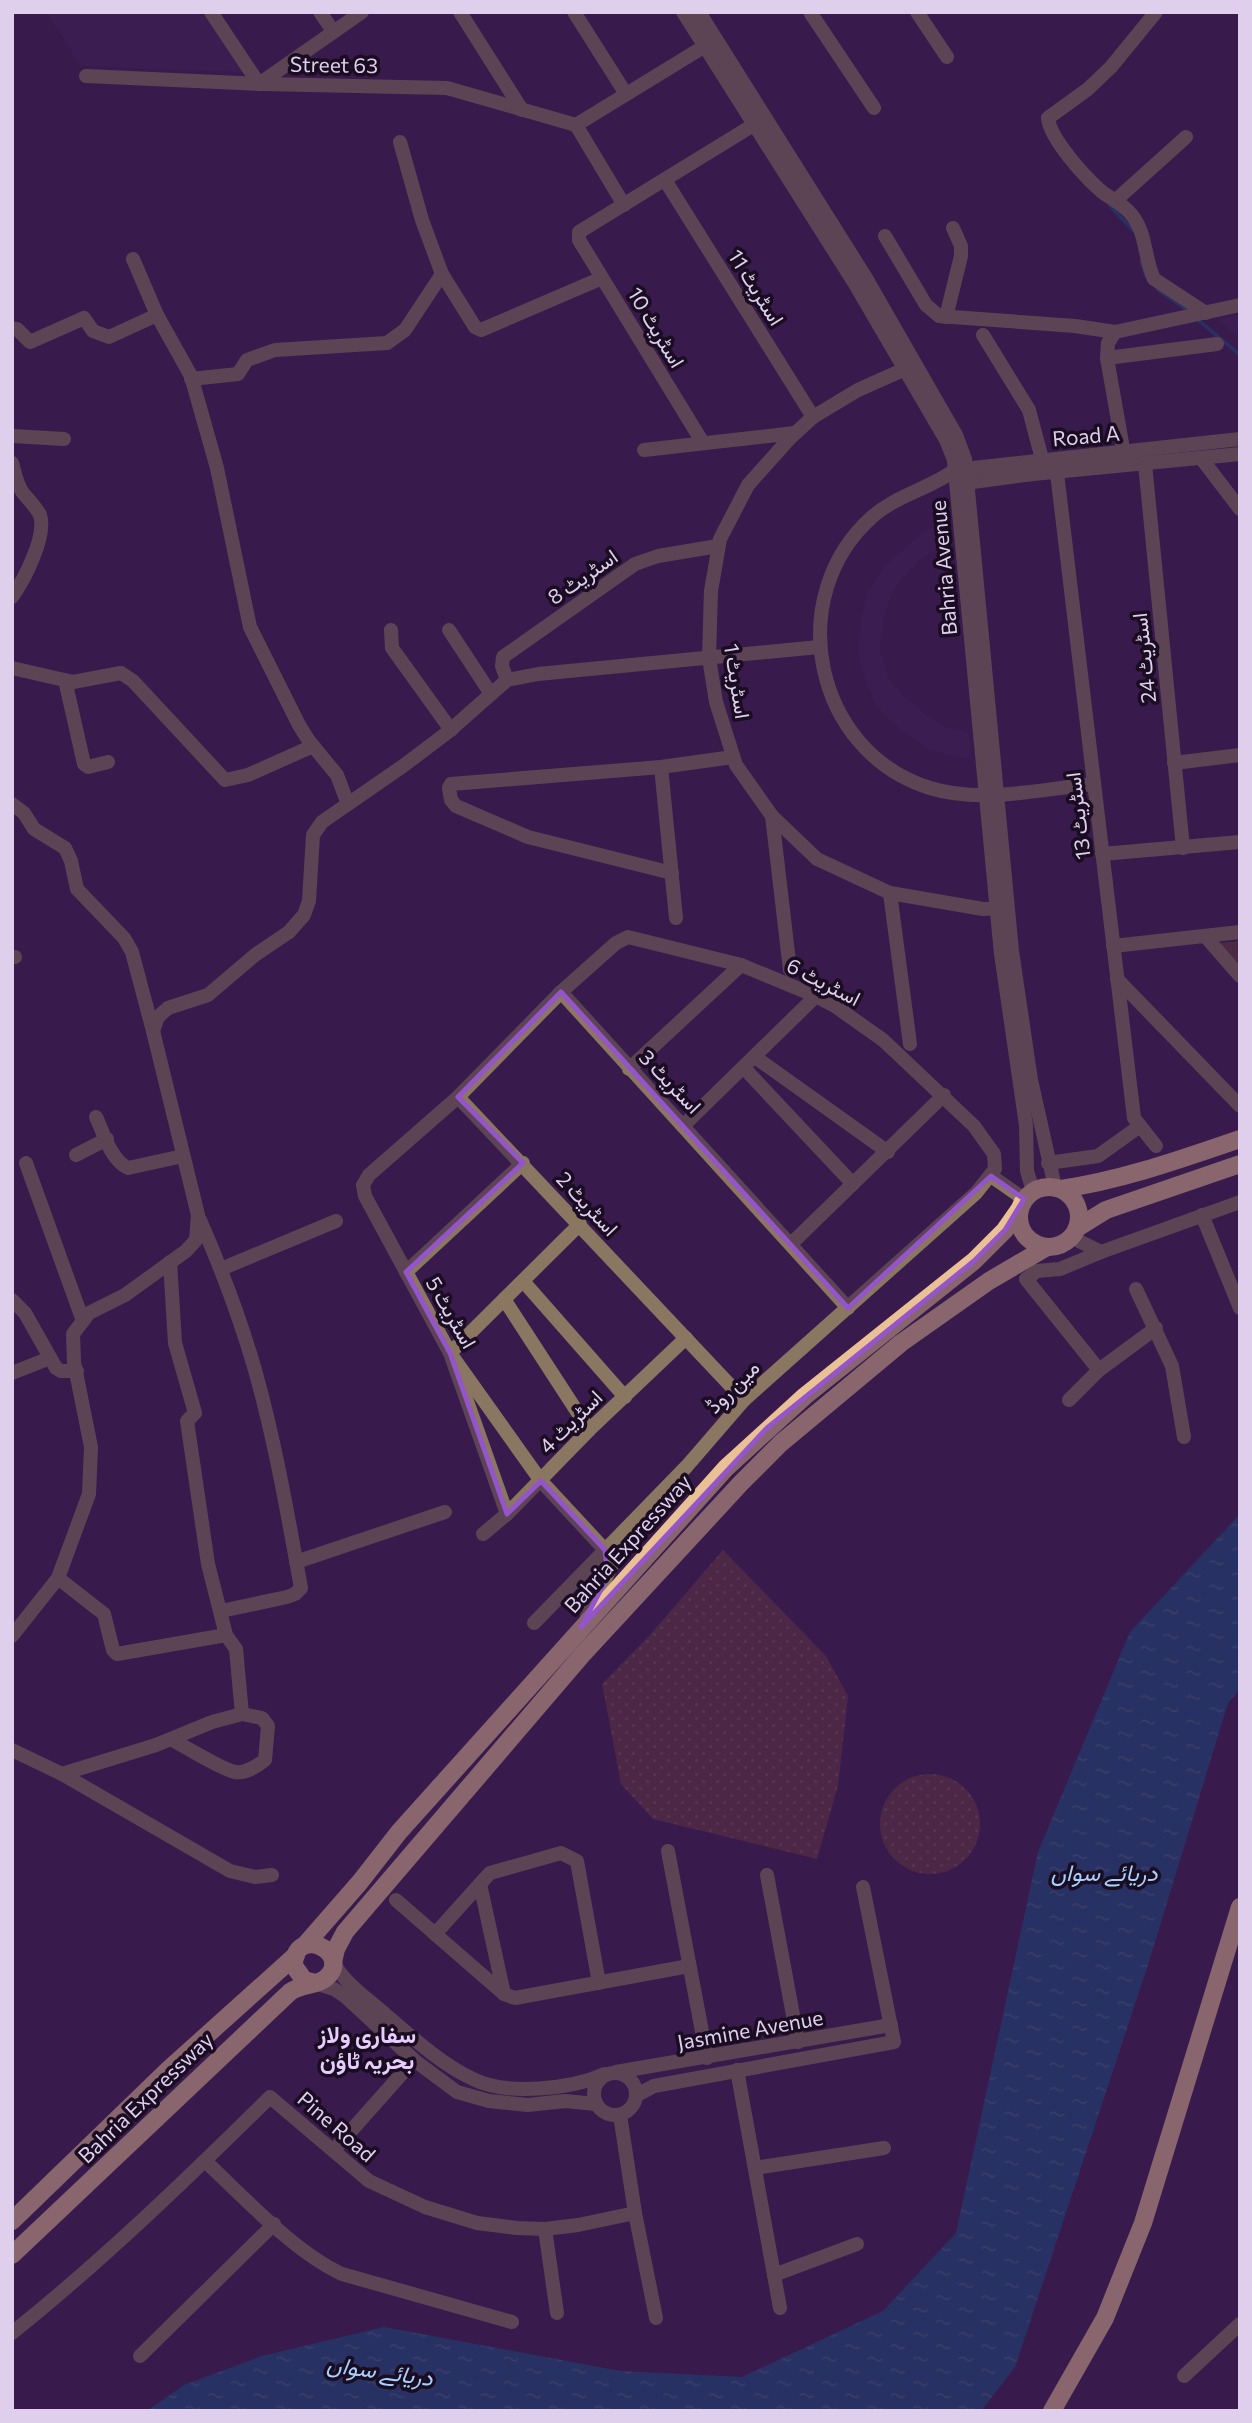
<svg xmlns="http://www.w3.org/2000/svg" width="1252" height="2423" font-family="Commissioner,Vazirmatn,sans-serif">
<defs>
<pattern id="grass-dots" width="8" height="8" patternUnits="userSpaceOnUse" patternTransform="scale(1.75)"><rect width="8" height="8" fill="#64383f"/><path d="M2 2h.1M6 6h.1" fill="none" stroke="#7a545b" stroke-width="1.8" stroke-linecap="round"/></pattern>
<pattern id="water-ripples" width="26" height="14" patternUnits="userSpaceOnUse" patternTransform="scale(1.75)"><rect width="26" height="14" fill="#154d7e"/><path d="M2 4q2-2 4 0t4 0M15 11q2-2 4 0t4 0" fill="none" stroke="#376691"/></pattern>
</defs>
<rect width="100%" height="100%" fill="#381b4c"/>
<g fill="#422058">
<path d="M203 12 243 72 81 66 47 13Z"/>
<path d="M1240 314V340L1219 319Z"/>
<path d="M946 526 948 546 938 548 920 559 896 585 884 613 879 650 890 681 904 696 923 713 943 727 968 732 970 759 930 750 890 721 875 703 868 687 858 653 862 614 868 594 885 566 918 537 932 528Z"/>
</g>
<g fill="url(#grass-dots)">
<path d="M723 1550 826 1656 848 1696 838 1786 817 1859 653 1819 621 1784 602 1684 650 1635Z"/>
<circle cx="930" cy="1824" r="50"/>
</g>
<path fill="#64383f" d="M1240 941V965L1219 943Z"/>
<path fill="url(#water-ripples)" d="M1240 1514V1689L1228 1703 1147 1968 1015 2367 981 2411H147L184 2385 262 2356 384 2327 620 2371 742 2377 883 2311 956 2233 1038 1852 1130 1632Z"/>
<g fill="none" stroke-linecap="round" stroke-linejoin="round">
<g stroke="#154d7e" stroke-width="3.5">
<path d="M1110 206 1133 230"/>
<path d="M1141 261 1146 276"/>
<path d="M1158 290 1189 311"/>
<path d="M1197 319 1240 355"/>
</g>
<g stroke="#8a7661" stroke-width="14">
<path d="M211 12 259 84 362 12"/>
<path d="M320 12 333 31"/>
<path d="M460 12 522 110"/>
<path d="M574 12 626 94"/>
<path d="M683 12 855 284 946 440 954 460 1001 954 1026 1125 1027 1171 1033 1191"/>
<path d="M699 12 866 278 956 435 965 459 1012 951 1031 1080 1055 1187"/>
<path d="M810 12 874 108"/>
<path d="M917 12 947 57"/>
<path d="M1156 12 1111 67 1088 89 1048 118C1050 139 1085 177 1101 191 1111 199 1123 204 1131 214 1147 233 1144 258 1154 279L1206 313"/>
<path d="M86 76 264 84 447 88 576 125"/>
<path d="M576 125 705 46"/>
<path d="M576 125 624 205"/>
<path d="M400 142 422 220 442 274 475 327 481 330 602 278"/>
<path d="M665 180 813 417"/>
<path d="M1116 200 1186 137"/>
<path d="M885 236 926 305 939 316 1075 326 1115 332 1240 305"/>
<path d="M133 259 157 315 191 376 217 468 250 627 299 725 309 741 337 775 348 804"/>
<path d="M946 317 961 256V246L953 228"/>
<path d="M12 328 17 329 30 342 84 318 93 331 109 337 157 315"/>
<path d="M1115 332 1108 343 1107 358 1125 460"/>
<path d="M983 335 1029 410 1042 459"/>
<path d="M1107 358 1217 344"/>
<path d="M905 369 858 390 813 417 790 438 748 485 720 539 711 591 709 658 716 702 736 765 772 816 817 859 890 893 983 909 1006 908"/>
<path d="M191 379 238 374 247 360 275 350 387 343 405 330 442 274"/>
<path d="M13 436 64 439"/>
<path d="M703 443 579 240V232L755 124"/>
<path d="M644 450 795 433"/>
<path d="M1201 458 1240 509"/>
<path d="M12 463C15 473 17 485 23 493 29 500 36 507 40 515 47 536 24 580 12 597"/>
<path d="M1145 464 1183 848"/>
<path d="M1057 473 1134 1118 1156 1146"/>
<path d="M958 484 1033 474 1240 454"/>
<path d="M391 630 392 648 451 730"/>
<path d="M449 630 491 694"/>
<path d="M12 668 73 682 121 673 133 681 225 780 248 775 313 746"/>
<path d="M65 680 84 764 88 767 108 762"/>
<path d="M507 680 502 666 503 657 635 564 658 556 718 546"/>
<path d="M1174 763 1240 755"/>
<path d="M661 767 676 918"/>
<path d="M1094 784C1041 789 982 804 930 788 814 752 782 597 872 517 897 495 929 489 955 470L1240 439"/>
<path d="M12 804 24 813 34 829 65 848 71 861 77 889 124 938 132 952 153 1031"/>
<path d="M772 816 790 970"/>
<path d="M1102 854 1240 842"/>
<path d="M672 873 528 837 456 806 451 800 449 788 451 784 661 767 733 757"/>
<path d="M890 893 910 1044"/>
<path d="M1205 936 1240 976"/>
<path d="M1113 946 1240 932"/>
<path d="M12 957H15"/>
<path d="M1117 979 1240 1106"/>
<path d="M561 992 848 1308"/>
<path d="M755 1057 888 1152"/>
<path d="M744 1068 853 1184"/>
<path d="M629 1069 741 965"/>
<path d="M458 1097 744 1400"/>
<path d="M96 1117C104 1134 111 1160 128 1168L183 1156"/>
<path d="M684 1125 816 996"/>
<path d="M76 1155 107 1139"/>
<path d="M26 1163 83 1321"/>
<path d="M1048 1163 1098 1156 1140 1126"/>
<path d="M991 1176 1024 1199"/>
<path d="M1202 1215 1240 1308"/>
<path d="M200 1220C221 1268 240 1318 255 1370 275 1441 288 1516 301 1588L295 1594 287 1597 221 1611"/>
<path d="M1073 1235 1079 1241 1101 1252 1240 1202"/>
<path d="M791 1244 944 1095"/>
<path d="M170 1262 175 1343 195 1413 187 1421 208 1564 226 1635 236 1649 242 1714"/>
<path d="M221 1269 336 1221"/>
<path d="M406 1272 523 1163"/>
<path d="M523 1281 625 1397"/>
<path d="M1136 1289 1172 1366 1184 1437"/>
<path d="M504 1299 589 1430"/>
<path d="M12 1300 25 1313 56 1368 61 1371H77"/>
<path d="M1099 1370 1026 1279 1037 1271 1060 1269 1101 1252"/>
<path d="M12 1373 50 1358"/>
<path d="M1069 1400 1099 1370 1156 1328"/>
<path d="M507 1514 450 1353 580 1224"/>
<path d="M483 1534 507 1514 589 1430 686 1338"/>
<path d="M296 1562 445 1512"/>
<path d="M58 1578 104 1614 113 1650 117 1654 226 1635"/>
<path d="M534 1623 687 1466 744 1400 976 1193 995 1169 994 1154 974 1126 883 1040 835 1006 816 996 741 965 628 937 616 943 561 992 458 1097 369 1175 363 1185 365 1196 450 1353 541 1481 605 1550 611 1567 587 1616"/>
<path d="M12 1636 58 1578 89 1494 91 1447 74 1362 73 1334 89 1313 125 1295 186 1251 196 1240 198 1215 153 1031 158 1017 168 1008 208 995 255 955 289 932 304 915 309 901 313 835 322 822 403 766 448 732 507 680 538 674 819 647"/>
<path d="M12 1750 62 1774 230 1871 255 1877 272 1875"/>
<path d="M62 1774 156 1745 212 1722 242 1714 262 1718 268 1726 265 1760C257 1766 246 1774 235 1772 222 1770 185 1746 170 1739"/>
<path d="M668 1851 707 2058"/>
<path d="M767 1875 798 2042"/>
<path d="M396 1900 504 1994"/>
<path d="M435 1934 480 1884"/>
<path d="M333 1962C345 1984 368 1999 386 2015 413 2038 441 2064 473 2079 507 2096 571 2089 605 2074"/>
<path d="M315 1983 334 1989 346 1997 414 2060 457 2092 489 2101 528 2105 565 2101 596 2104"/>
<path d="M599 1983 577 1861 561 1853 490 1873 480 1884 504 1994 515 1998 689 1966"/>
<path d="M737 2070 780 2308"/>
<path d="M616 2072 891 2025"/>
<circle cx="615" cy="2094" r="21"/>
<path d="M637 2095 654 2086 894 2042 863 1887"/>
<path d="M620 2115 635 2213 656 2318"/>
<path d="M334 2150 414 2060"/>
<path d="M205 2161C245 2198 294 2252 342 2274L512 2322"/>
<path d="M755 2168 884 2148"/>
<path d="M545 2229 557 2313"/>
<path d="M774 2275 857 2244"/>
<path d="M12 2333C103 2260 187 2179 270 2097L369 2181 425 2207 477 2223 517 2228 545 2229 578 2225 635 2213"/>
<path d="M140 2356 274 2224"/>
<path d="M1184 2376 1240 2324"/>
</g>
<g stroke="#eac194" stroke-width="18">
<circle cx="1049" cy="1217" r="30"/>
<path d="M1061 1189C1123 1180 1181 1159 1240 1139"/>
<path d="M1077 1228 1106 1210 1240 1164"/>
<path d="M305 1945 360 1882 399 1832 726 1468 805 1396 974 1261 1005 1230 1019 1210"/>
<path d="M333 1962 336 1949 345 1932 582 1655 741 1483 781 1443 901 1343 989 1281 1047 1247"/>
<path d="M12 2221 168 2070 296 1955"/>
<path d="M12 2255 290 1992C301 1984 317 1986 326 1978 354 1953 294 1923 294 1966L304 1980 315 1983"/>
<path d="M1052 2411 1105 2318 1143 2223 1240 1907"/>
</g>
</g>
<path d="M0 0H1252V2423H0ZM561 992 848 1308 991 1176 1024 1199 1005 1230 974 1261 767 1428 581 1627 608 1576 605 1550 541 1481 507 1514 450 1353 406 1272 523 1163 458 1097Z" fill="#381b4c" fill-opacity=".55" fill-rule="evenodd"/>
<path fill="none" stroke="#9455ca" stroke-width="5" stroke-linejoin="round" d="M561 992 848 1308 991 1176 1024 1199 1005 1230 974 1261 767 1428 581 1627 608 1576 605 1550 541 1481 507 1514 450 1353 406 1272 523 1163 458 1097Z"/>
<g text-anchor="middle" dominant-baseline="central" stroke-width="7" stroke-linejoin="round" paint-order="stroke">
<g font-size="21" fill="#dfcfed" stroke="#1a0d22">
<text transform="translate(334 64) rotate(1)">Street 63</text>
<text transform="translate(757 287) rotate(58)">اسٹریٹ 11</text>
<text transform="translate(657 327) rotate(59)">اسٹریٹ 10</text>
<text transform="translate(1086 435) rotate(-5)">Road A</text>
<text transform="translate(943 568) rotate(-95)">Bahria Avenue</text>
<text transform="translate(582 576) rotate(-35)">اسٹریٹ 8</text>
<text transform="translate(1143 658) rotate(-96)">اسٹریٹ 24</text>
<text transform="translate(738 681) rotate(81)">اسٹریٹ 1</text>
<text transform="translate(1077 816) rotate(-97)">اسٹریٹ 13</text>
<text transform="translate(824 981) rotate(27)">اسٹریٹ 6</text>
<text transform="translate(671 1081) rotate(46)">اسٹریٹ 3</text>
<text transform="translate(588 1203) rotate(47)">اسٹریٹ 2</text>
<text transform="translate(452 1312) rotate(60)">اسٹریٹ 5</text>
<text transform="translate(732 1386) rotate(-45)">مین روڈ</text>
<text transform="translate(570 1421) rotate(-45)">اسٹریٹ 4</text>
<text transform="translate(627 1543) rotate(-48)">Bahria Expressway</text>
<text transform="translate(750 2029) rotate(-10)">Jasmine Avenue</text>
<text transform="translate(145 2097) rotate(-44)">Bahria Expressway</text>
<text transform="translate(337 2126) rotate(41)">Pine Road</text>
</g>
<g font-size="23" font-style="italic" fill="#a6d1fe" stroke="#1a0d22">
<text x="1104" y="1872">دریائے سواں</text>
<text transform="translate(380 2370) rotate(8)">دریائے سواں</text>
</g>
<g font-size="23" font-weight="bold" fill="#e7cdfd" stroke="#1a0d22">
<text x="367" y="2034">سفاری ولاز<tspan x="367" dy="26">بحریہ ٹاؤن</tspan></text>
</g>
</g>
<rect width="1252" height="2423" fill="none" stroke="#dfcfed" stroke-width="28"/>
</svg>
